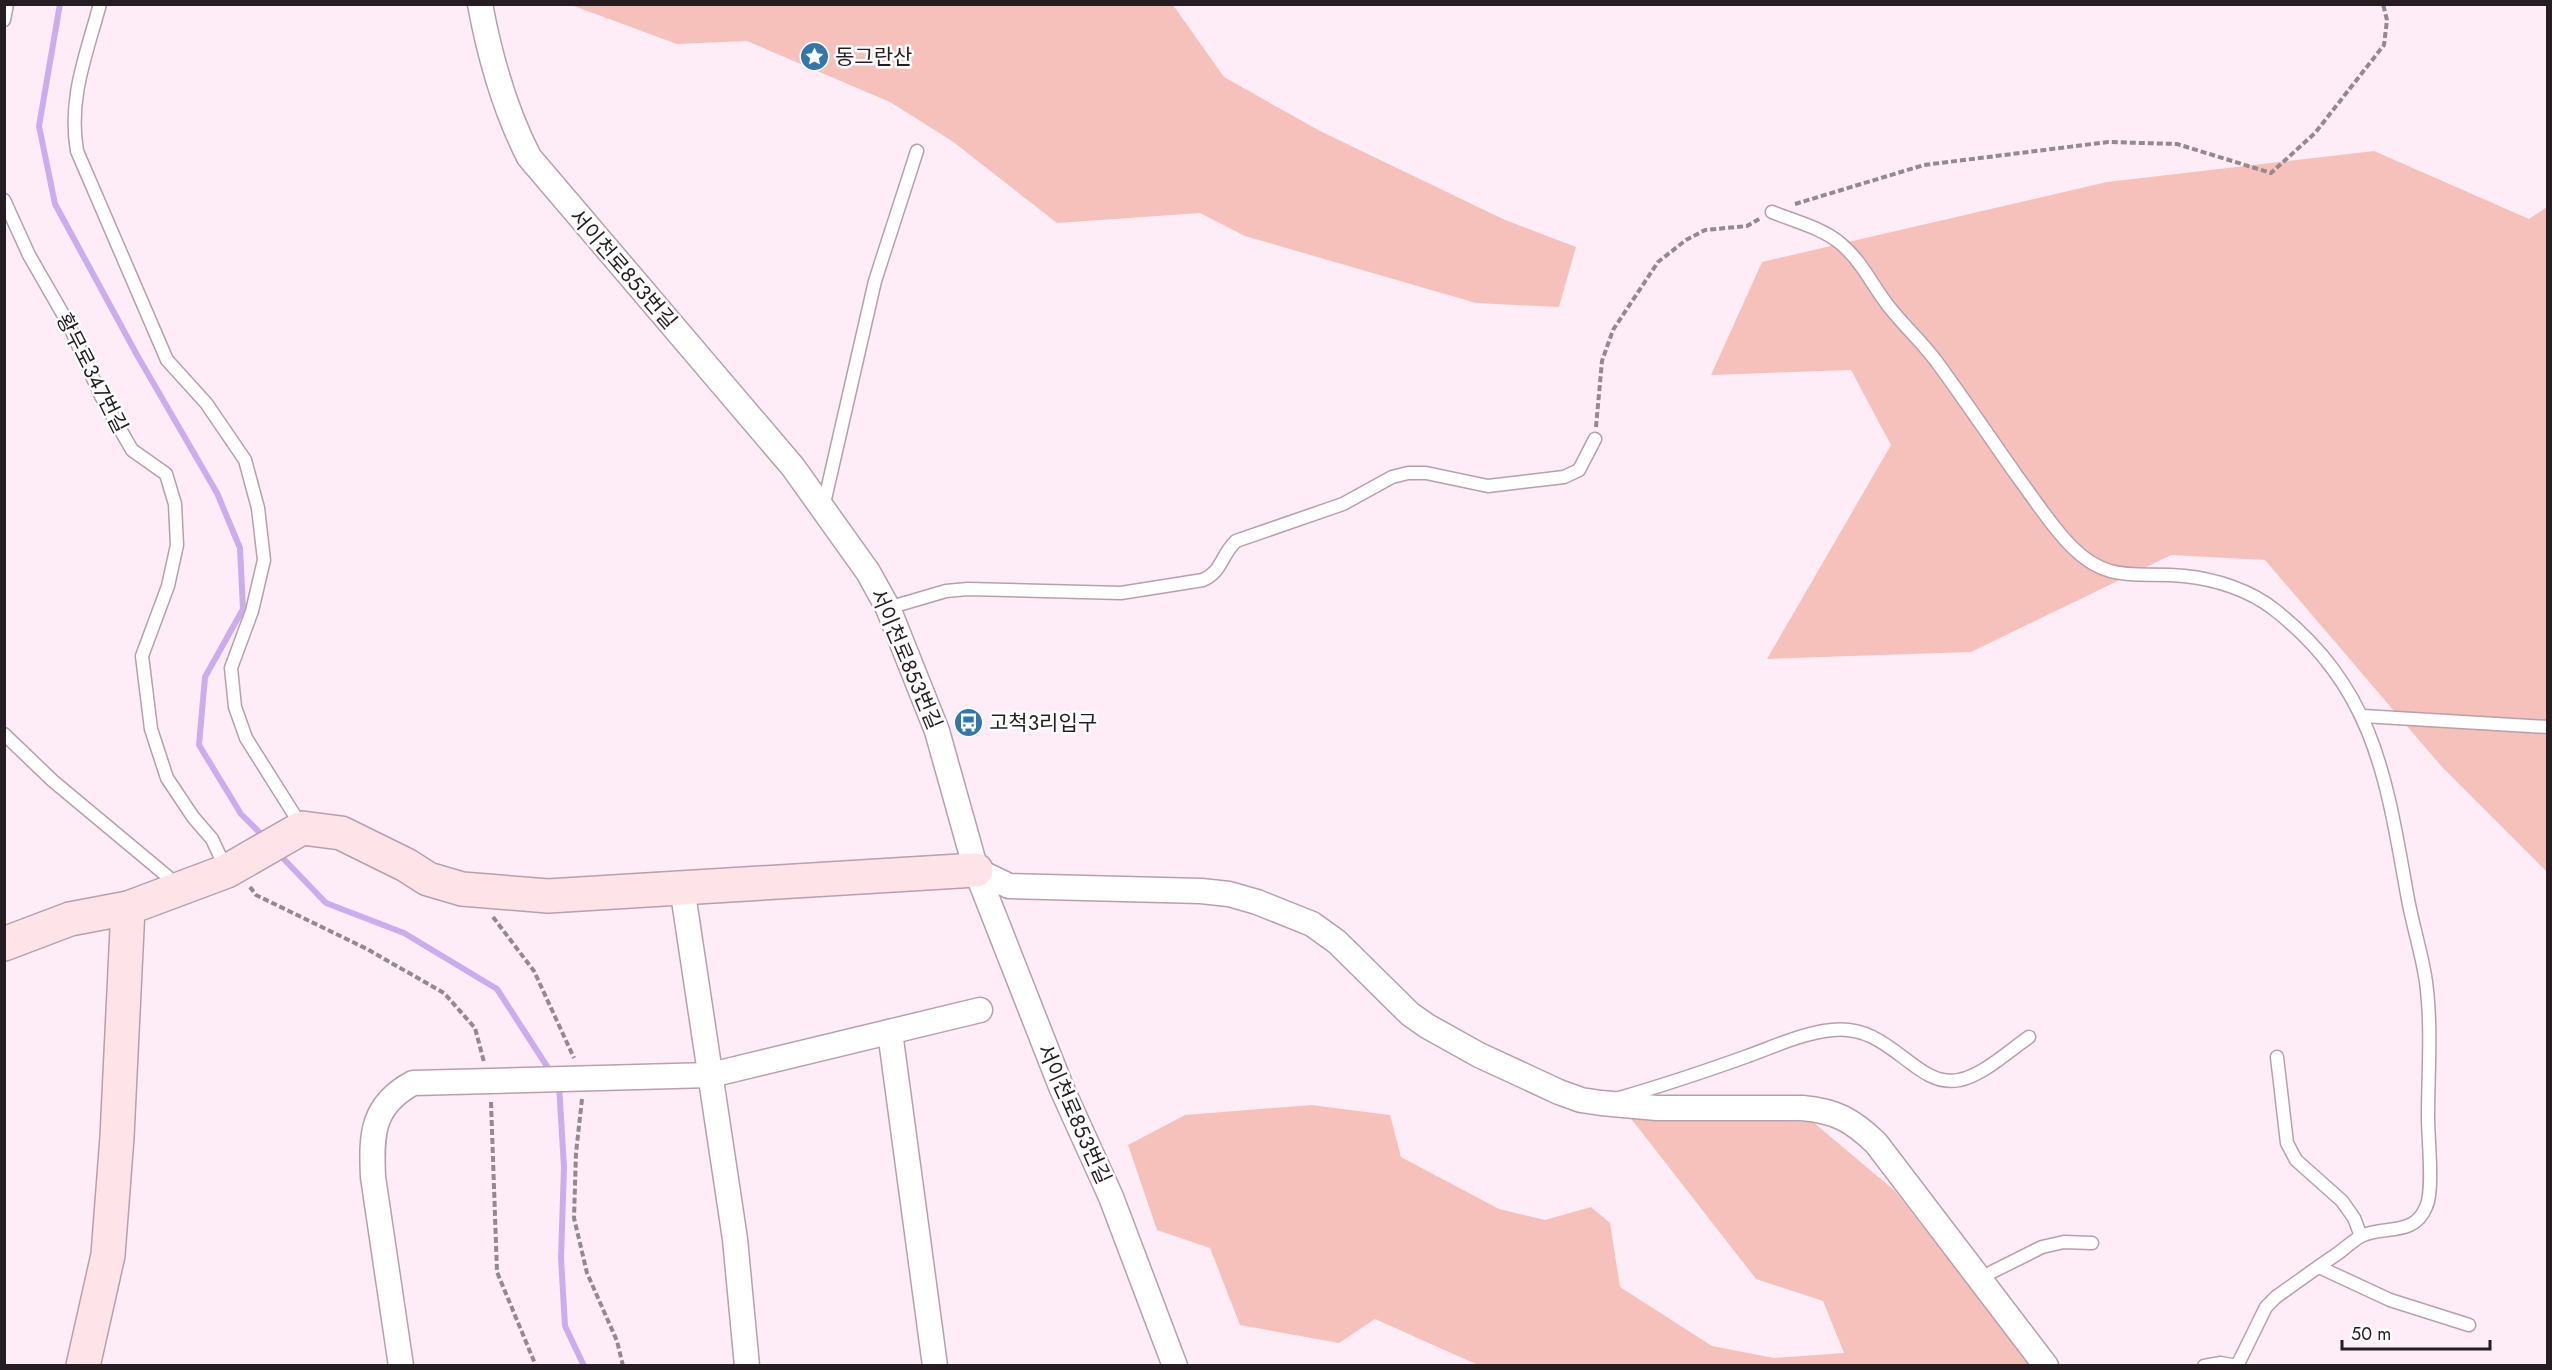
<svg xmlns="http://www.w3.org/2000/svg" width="2552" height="1370" font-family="Jost,'Noto Sans KR',sans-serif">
<rect width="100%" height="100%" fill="#feedf6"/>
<g fill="#f6c1bb">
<path d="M571 5H1173L1224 77 1320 131 1505 220 1576 247 1559 307 1476 303 1245 236 1200 213 1057 223 952 141 890 102 747 41 677 44Z"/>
<path d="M2374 151 2529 219 2547 207V872L2442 767 2265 560 2171 555 1971 652 1767 659 1891 445 1851 370 1711 375 1762 262 2107 182Z"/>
<path d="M1311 1105 1390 1115 1401 1157 1499 1209 1545 1220 1591 1207 1610 1223 1620 1287 1712 1346 1774 1358 1844 1353 1823 1301 1756 1279 1629 1116 1813 1122 1895 1191 2030 1365H1478L1375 1319 1339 1343 1240 1325 1210 1248 1157 1230 1128 1145 1185 1115Z"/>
</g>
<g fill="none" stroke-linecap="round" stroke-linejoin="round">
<g stroke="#cbadef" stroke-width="6">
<path d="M60 4 39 126 55 204 137 355 217 493 240 548 243 609 205 677 199 745 241 814 264 837"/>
<path d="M279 854 326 903 404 933 497 989 552 1074"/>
<path d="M559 1085 564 1167 561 1258 565 1326 584 1366"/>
</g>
<defs>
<g id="lane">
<path d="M100 4C86 56 68 98 77 151L167 360 206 403 245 460 258 508 264 560 252 611 231 668 235 707 246 738 302 827"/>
<path d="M4 20 7 4"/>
<path d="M4 200 29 255 68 323 101 396 132 450 166 474 175 504 177 545 168 586 142 656 151 729 167 778 193 817 212 839 226 869"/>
<path d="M1772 212C1794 221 1822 228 1840 243 1862 261 1873 287 1890 308 1906 328 1925 345 1939 365 1966 402 1991 439 2017 476 2035 500 2051 526 2072 547 2110 585 2138 571 2184 576 2215 579 2250 590 2275 610 2374 689 2386 776 2407 894 2412 924 2422 953 2426 982 2432 1027 2428 1073 2428 1118 2428 1139 2434 1191 2426 1207 2414 1237 2384 1225 2361 1236 2353 1241 2345 1248 2337 1254 2316 1268 2296 1283 2276 1297L2266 1307 2237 1366"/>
<path d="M823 508 875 281 917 151"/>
<path d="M888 608 946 591 968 589 1121 593 1203 580C1222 572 1221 555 1236 541L1343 504 1392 477 1408 473H1426L1488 486 1564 477 1579 470 1595 439"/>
<path d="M2363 716 2548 727"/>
<path d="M4 734 53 781 167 876 176 890"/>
<path d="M2277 1057 2287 1143 2296 1160 2342 1201 2354 1218 2361 1236"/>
<path d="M1619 1098C1661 1086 1703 1072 1745 1057 1773 1047 1802 1033 1832 1030 1891 1023 1915 1089 1959 1080 1982 1076 2010 1050 2029 1037"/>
<path d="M2319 1267 2390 1300 2469 1325"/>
<path d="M1980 1278 2042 1247 2064 1242 2092 1243"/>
<path d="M2204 1366 2221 1363 2236 1366"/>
</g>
<g id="street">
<path d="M480 4C490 58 504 108 529 157L793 467 868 572 888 608 937 731 976 870 1062 1089 1111 1197 1175 1366"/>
<path d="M976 870 1009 886 1201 891 1229 894 1257 902 1312 924 1337 942 1410 1014 1427 1026 1479 1055 1559 1092 1581 1100 1601 1103 1657 1108H1802C1836 1111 1852 1120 1876 1143L2046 1366"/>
<path d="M682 887 735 1239 747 1366"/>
<path d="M890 1032 935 1366"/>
<path d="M401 1366 373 1177C371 1134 372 1105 413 1083L711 1075 980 1010"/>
</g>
<g id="secondary">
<path d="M4 944 70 919 128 908"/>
<path d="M83 1366 108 1255 117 1137 128 908 227 871 302 828 341 833 406 865 428 879 462 889 548 896 976 870"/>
</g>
</defs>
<use href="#lane" stroke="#b89fac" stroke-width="15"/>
<use href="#street" stroke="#b89fac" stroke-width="27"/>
<use href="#secondary" stroke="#b89fac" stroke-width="36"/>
<g stroke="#95888f" stroke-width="4" stroke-dasharray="6 3" stroke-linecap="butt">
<path d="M1795 204 1924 165 2108 142 2177 144 2271 173 2315 133 2384 45 2387 20 2383 4"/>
<path d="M1596 427 1602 361 1613 330 1658 262 1686 240 1705 230 1747 226 1761 218"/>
<path d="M250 887 256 895 367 949 444 993 475 1028 484 1062"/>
<path d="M493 917 534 971 574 1058"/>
<path d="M582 1099 576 1153 574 1218 587 1273 617 1341 623 1366"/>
<path d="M491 1102 497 1272 536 1366"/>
</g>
<use href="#lane" stroke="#fff" stroke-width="12"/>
<use href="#street" stroke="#fff" stroke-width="24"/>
<use href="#secondary" stroke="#fee3e9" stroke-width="33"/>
</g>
<defs>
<symbol id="sight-disc" viewBox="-11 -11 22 22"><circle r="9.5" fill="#3177ac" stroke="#fff"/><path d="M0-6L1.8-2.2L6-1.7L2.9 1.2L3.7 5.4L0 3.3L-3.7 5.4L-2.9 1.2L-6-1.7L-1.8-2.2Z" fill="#fff"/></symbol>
<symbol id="bus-disc" viewBox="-11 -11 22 22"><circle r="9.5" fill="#3177ac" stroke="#fff"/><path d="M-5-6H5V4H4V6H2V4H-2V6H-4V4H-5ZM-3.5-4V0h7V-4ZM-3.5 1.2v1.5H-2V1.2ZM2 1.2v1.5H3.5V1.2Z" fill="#fff"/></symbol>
</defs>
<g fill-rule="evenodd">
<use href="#sight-disc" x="798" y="40" width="33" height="33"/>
<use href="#bus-disc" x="952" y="706" width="33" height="33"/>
</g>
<g text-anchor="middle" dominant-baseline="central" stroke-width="5" stroke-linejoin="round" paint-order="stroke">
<g font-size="21" fill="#261d22" stroke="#fff" text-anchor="start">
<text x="835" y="57">동그란산</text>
<text x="989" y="723">고척3리입구</text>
</g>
<g font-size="21" fill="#261d22" stroke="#fff">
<text transform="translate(623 269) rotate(49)">서이천로853번길</text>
<text transform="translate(92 373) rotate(63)">황무로347번길</text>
<text transform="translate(906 659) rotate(67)">서이천로853번길</text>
<text transform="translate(1074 1114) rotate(66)">서이천로853번길</text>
</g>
</g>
<rect width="2552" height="1370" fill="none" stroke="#261d22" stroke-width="12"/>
<path d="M2342 1340v9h148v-9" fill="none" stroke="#261d22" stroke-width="3"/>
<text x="2351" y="1340" font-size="18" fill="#261d22" stroke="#ffffff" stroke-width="4.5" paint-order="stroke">50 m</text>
</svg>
